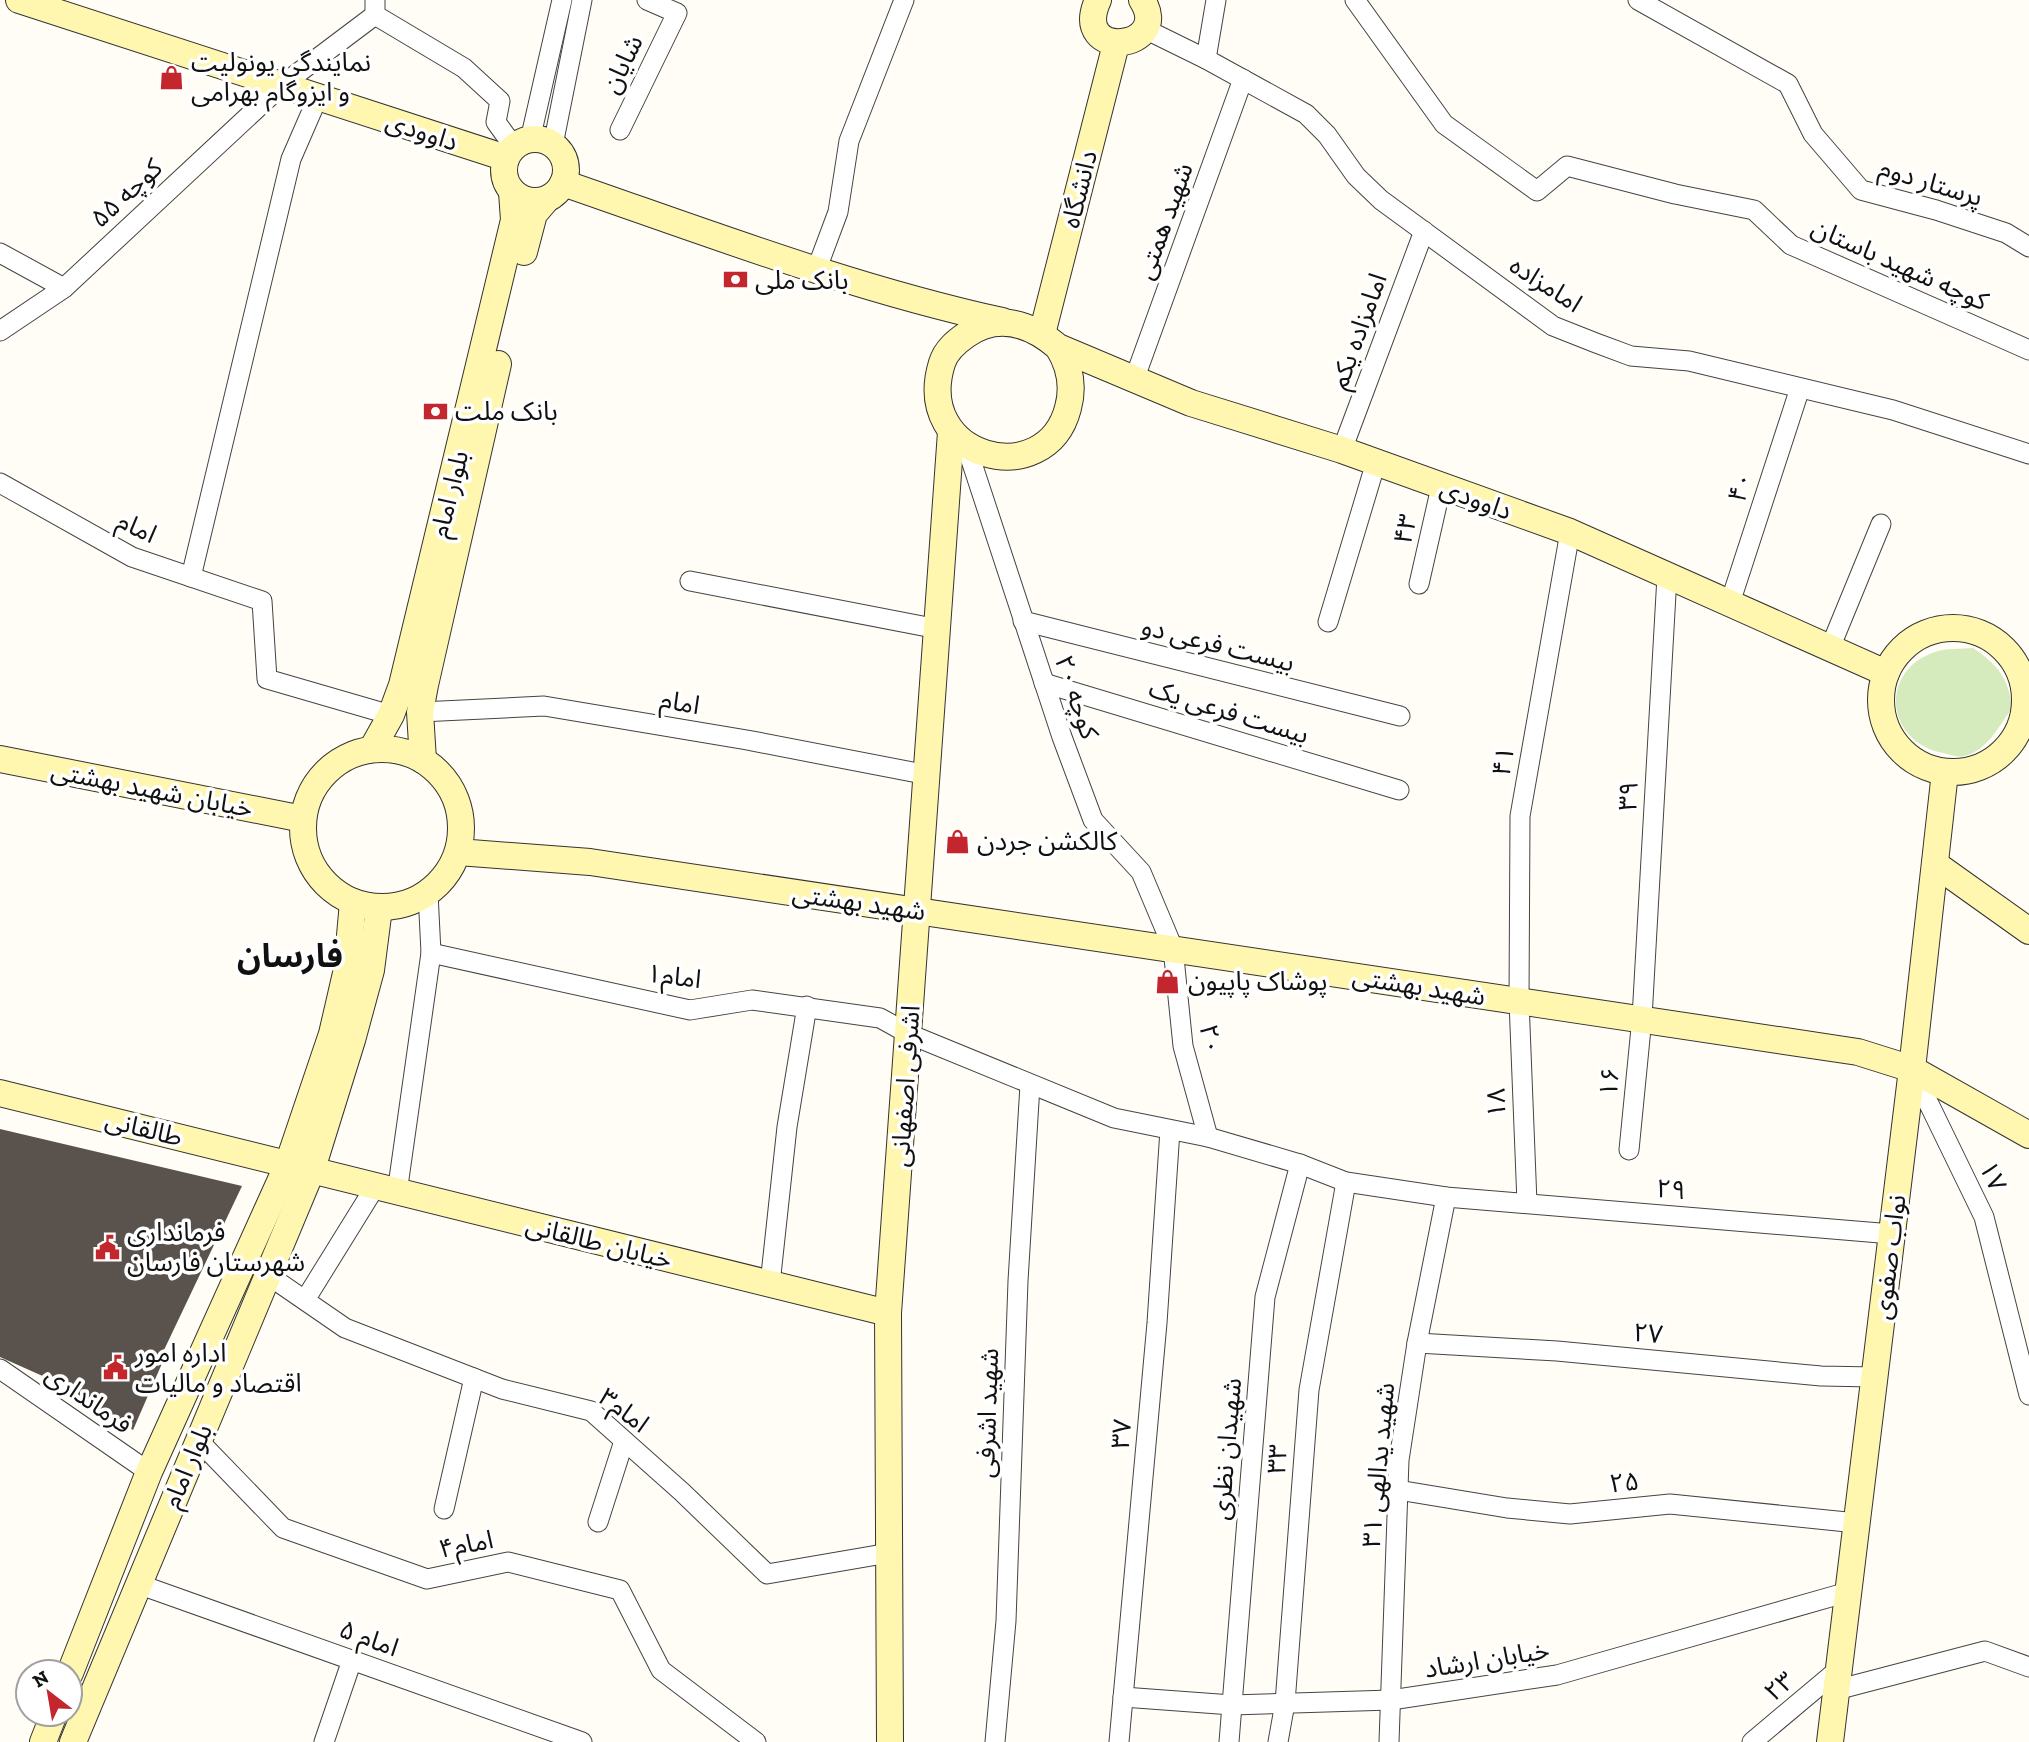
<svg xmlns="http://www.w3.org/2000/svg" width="2029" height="1742" font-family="'Zilla Slab','Noto Sans Arabic',serif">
<rect width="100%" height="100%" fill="#fffdf5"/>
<path fill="#d5ebbd" d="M1973 648C1997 664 2009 678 2012 708 1999 726 1987 751 1964 756 1958 758 1949 754 1943 753 1886 742 1878 671 1935 652 1946 648 1961 649 1973 648Z"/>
<path fill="#5a524d" d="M0 1129 242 1186 164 1350 167 1352 133 1430 65 1386 0 1357Z"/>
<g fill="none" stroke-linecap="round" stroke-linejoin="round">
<defs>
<g id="street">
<path d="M375 0V15L464 68 500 101 496 122 514 147"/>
<path d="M1355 0 1444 124 1537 191 1567 166 1675 194 1754 210 1791 245 2029 350"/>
<path d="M1638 0 1788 84 1813 134 1861 190 1936 210 2006 233 2029 247"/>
<path d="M1145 29 1206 59 1306 114 1327 135 1356 176 1381 200 1553 326 1596 343 1631 356 1689 361 1893 410 2029 454"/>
<path d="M1206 59 1216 0"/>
<path d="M620 130 677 13 647 0"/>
<path d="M530 140 562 0"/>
<path d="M553 145 582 0"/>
<path d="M0 253 64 288"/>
<path d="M816 271 838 212 849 141 904 0"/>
<path d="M0 331 64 288 282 85 375 15"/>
<path d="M1134 380 1243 79"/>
<path d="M966 445 1062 737 1093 820 1141 872 1173 948 1183 1046 1208 1137"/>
<path d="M1342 450 1424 231"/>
<path d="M0 483 132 557 262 601 267 679 391 715"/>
<path d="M191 577 291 159 318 97"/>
<path d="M690 581 938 629"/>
<path d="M1419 584 1441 487"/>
<path d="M1730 603 1800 388"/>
<path d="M1023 621 1400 716"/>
<path d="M1328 622 1376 462"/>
<path d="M1830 648 1881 524"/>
<path d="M1044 683 1399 790"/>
<path d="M420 712 544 706 747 740 928 775"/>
<path d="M431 953 690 1010 752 1000 880 1018 909 1034 1114 1118 1208 1137 1300 1164 1346 1182 1446 1197 1892 1234"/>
<path d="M1912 1069 1984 1217 2029 1395"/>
<path d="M1629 1150 1642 1018 1667 576"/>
<path d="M397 1193 431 953 428 893"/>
<path d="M1527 1203 1519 1001 1520 816 1570 532"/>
<path d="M268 1275 345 1328 502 1389 591 1411 682 1492 767 1574 889 1553"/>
<path d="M770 1284 787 1127 807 1006"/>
<path d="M305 1300 375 1187"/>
<path d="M1417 1343 1557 1351 1821 1376 1874 1377"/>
<path d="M0 1369 149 1472"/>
<path d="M198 1440 283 1528 427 1579 508 1562 620 1590 661 1670 756 1742"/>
<path d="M1398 1490 1507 1508 1570 1514 1670 1504 1857 1523"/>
<path d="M444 1509 474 1378"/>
<path d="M598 1522 624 1441"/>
<path d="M138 1584 582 1742"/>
<path d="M1836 1690 1985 1651 2029 1667"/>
<path d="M1123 1697 1232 1705 1391 1700 1557 1675 1848 1592"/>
<path d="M324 1742 352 1660"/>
<path d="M995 1742 1006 1621 1018 1281 1030 1085"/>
<path d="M1119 1742 1157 1323 1170 1130"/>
<path d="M1229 1742 1265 1297 1300 1164"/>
<path d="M1278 1742 1285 1703 1309 1390 1346 1182"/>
<path d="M1389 1742 1399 1460 1417 1343 1446 1197"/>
<path d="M1752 1742 1839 1669"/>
</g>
<g id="secondary">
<path d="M19 0 506 158"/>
<path d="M1098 0C1070 62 1174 50 1142 0"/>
<circle cx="535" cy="170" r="31"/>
<path d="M563 183C708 233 852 288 1002 321"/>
<path d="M524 252 534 214 546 200"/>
<path d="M1042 334 1116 44"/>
<path d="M1058 347C1070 366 1074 386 1068 408 1046 493 912 459 942 363 946 350 956 342 966 335 998 312 1031 324 1058 347L1191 403 1342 450 1570 532 1886 673"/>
<circle cx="1953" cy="700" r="72"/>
<path d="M372 749 391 715 402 685 514 220 512 192"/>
<circle cx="382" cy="828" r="79"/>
<path d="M0 759 303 819"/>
<path d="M423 760 420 712 425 685 498 364"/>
<path d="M458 852 590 862 1858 1052 1912 1069 2029 1135"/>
<path d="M1935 864 2029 931"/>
<path d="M0 1093 888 1313"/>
<path d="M70 1673 149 1472 288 1164 332 1034 347 969 353 902"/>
<path d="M43 1742 54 1714"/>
<path d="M73 1742 311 1172 352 1040 371 970 379 908"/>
<path d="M890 1742 888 1313 951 432"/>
<path d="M1830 1742 1912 1069 1945 772"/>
</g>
</defs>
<use href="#street" stroke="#444" stroke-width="21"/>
<use href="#secondary" stroke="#333" stroke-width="28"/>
<use href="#street" stroke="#fff" stroke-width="19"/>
<use href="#secondary" stroke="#fff6b0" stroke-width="26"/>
</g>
<defs>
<symbol id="shop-bare" viewBox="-9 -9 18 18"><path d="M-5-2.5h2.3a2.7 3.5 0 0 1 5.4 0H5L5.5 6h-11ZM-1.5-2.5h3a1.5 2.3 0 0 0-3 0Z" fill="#c4262e" stroke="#fff" stroke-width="2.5" paint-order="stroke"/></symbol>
<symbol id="bank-bare" viewBox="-9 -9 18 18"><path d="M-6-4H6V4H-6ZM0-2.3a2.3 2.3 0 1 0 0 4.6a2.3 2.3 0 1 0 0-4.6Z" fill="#c4262e" stroke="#fff" stroke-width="2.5" paint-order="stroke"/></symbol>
<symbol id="civic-bare" viewBox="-9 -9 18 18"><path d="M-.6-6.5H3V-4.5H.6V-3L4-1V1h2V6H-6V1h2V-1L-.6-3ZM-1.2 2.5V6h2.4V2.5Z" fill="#c4262e" stroke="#fff" stroke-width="2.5" paint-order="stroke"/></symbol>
</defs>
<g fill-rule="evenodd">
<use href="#shop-bare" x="154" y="60" width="35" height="35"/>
<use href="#bank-bare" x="718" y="262" width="35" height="35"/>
<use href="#bank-bare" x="418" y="394" width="35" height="35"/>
<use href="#shop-bare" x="940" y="824" width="35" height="35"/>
<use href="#shop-bare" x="1150" y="964" width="35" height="35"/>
<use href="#civic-bare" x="90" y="1230" width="35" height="35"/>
<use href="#civic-bare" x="98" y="1350" width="35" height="35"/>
</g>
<g text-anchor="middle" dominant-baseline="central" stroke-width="7" stroke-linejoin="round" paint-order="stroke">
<g font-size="26" fill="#111" stroke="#fff" text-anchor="start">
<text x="191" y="62">نمایندگی یونولیت<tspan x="191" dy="30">و ایزوگام بهرامی</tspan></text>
<text x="755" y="280">بانک ملی</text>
<text x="455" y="411">بانک ملت</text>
<text x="977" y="841">کالکشن جردن</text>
<text x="1188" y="981">پوشاک پاپیون</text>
<text x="127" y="1232">فرمانداری<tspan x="127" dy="30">شهرستان فارسان</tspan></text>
<text x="135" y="1353">اداره امور<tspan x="135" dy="30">اقتصاد و مالیات</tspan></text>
</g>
<g font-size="26" fill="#111" stroke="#fff">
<text transform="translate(622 64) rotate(-64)">شایان</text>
<text transform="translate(422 131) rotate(18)">داوودی</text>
<text transform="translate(1931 182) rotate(17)">پرستار دوم</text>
<text transform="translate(1079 189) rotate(-76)">دانشگاه</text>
<text transform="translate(126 193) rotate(-43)">کوچه ۵۵</text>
<text transform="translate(1164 221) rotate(-70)">شهید همتی</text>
<text transform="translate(1900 264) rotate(24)">کوچه شهید باستان</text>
<text transform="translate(1546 284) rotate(33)">امامزاده</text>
<text transform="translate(1358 331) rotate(-70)">امامزاده یکم</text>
<text transform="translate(1740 487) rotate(-72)">۴۰</text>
<text transform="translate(449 494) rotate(-76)">بلوار امام</text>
<text transform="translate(1476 499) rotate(20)">داوودی</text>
<text transform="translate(137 527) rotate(25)">امام</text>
<text transform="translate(1405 529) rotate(-77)">۴۳</text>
<text transform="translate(1218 644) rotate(14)">بیست فرعی دو</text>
<text transform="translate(1077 697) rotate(71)">کوچه ۲۰</text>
<text transform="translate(680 702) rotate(10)">امام</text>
<text transform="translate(1229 711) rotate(17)">بیست فرعی یک</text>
<text transform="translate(1503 761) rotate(-80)">۴۱</text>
<text transform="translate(152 789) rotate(11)">خیابان شهید بهشتی</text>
<text transform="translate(1628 796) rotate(-87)">۳۹</text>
<text transform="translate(859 902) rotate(8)">شهید بهشتی</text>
<text transform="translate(674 976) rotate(7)">امام۱</text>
<text transform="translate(1419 986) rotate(9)">شهید بهشتی</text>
<text transform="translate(1211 1039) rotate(80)">۲۰</text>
<text transform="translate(1609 1082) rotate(-85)">۱۶</text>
<text transform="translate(905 1086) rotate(-86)">اشرفی اصفهانی</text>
<text transform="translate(1496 1103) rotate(-92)">۱۸</text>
<text transform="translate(144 1128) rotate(14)">طالقانی</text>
<text transform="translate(1993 1176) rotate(64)">۱۷</text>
<text transform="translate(1671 1189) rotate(5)">۲۹</text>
<text transform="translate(599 1242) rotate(14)">خیابان طالقانی</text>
<text transform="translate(1889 1257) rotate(-83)">نواب صفوی</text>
<text transform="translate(1648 1333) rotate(5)">۲۷</text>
<text transform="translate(89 1399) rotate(35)">فرمانداری</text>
<text transform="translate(624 1410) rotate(37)">امام۳</text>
<text transform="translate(987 1413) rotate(-88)">شهید اشرفی</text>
<text transform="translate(1121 1434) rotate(-85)">۳۷</text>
<text transform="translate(1226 1449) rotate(-85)">شهیدان نظری</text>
<text transform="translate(1277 1459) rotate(-86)">۳۳</text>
<text transform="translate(1378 1465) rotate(-85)">۳۱ شهید یدالهی</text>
<text transform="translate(187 1466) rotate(-67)">بلوار امام</text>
<text transform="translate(1624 1482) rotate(-6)">۲۵</text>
<text transform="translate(466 1544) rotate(-11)">امام۴</text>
<text transform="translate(369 1638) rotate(20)">امام ۵</text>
<text transform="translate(1487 1659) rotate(-9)">خیابان ارشاد</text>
<text transform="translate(1779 1686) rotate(-40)">۲۳</text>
</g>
<g font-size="33" font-weight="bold" fill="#111" stroke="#fff">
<text x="290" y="955">فارسان</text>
</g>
</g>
<g transform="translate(49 1693) rotate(329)"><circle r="33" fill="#ffffff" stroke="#a0a0a0" stroke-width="2"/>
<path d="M0-5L12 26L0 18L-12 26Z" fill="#c4262e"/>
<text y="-10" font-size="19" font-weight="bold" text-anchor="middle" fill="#111111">N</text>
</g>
</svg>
